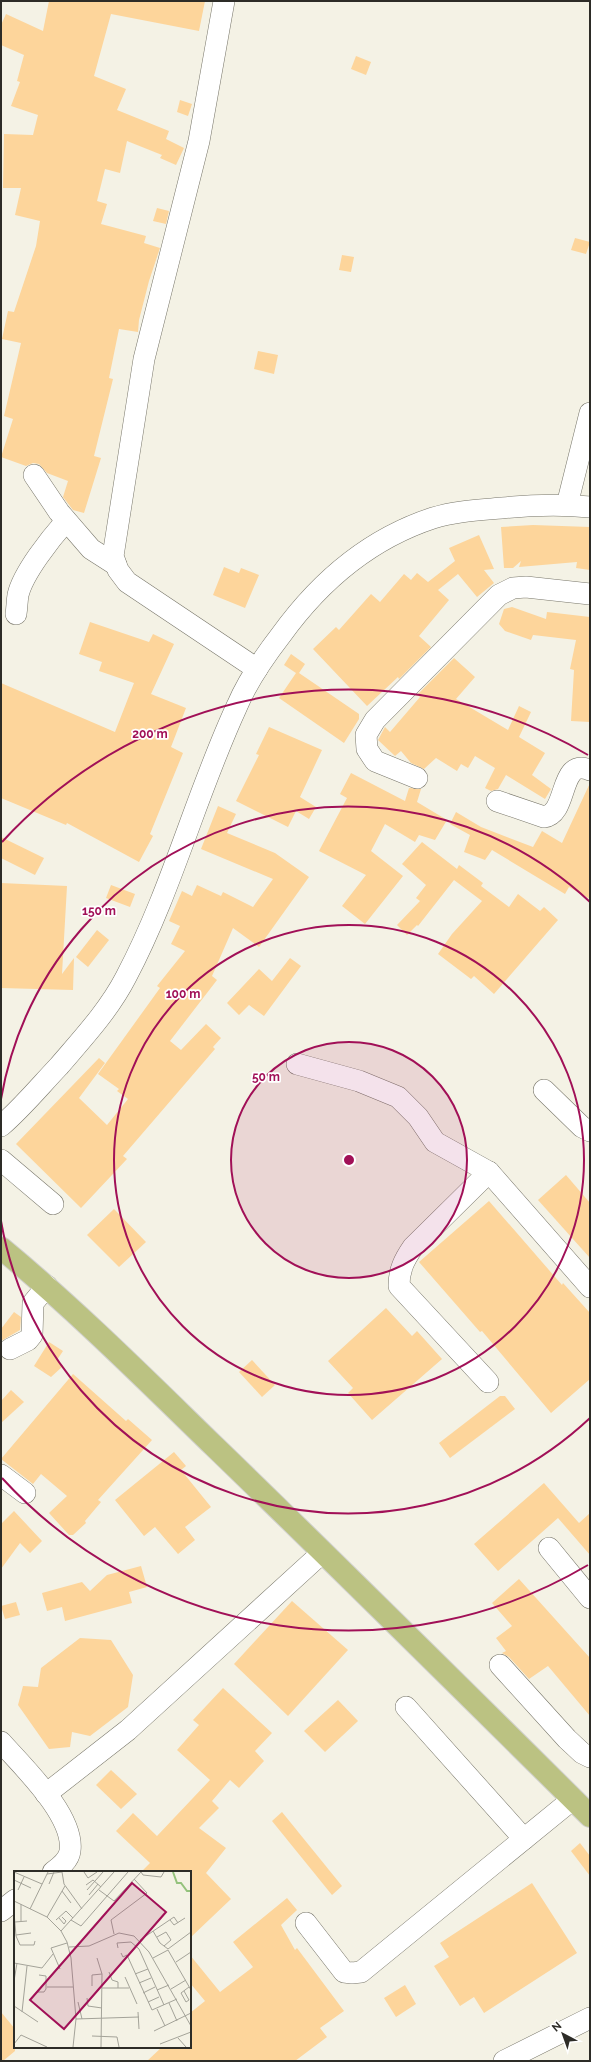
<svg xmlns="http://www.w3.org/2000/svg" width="591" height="2062" font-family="Raleway,sans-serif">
<rect width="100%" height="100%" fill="#f4f2e5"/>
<g fill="#fdd59b">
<path d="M49 1H205L199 31 111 14 94 76 126 89 117 110 169 131 166 139 184 148 176 165 160 158 162 155 127 141 120 173 105 169 97 201 107 204 101 224 146 236 144 243 160 248 149 281 139 320 138 332 119 329 109 378 113 379 94 456 101 458 84 513 73 510 63 497 68 481 47 473 39 464 33 463 26 466 1 457 13 419 4 416 21 343 2 339 8 311 14 312 36 246 40 221 15 215 21 188H3L4 134 33 135 38 115 11 106 20 82 17 81 24 55 1 45V25L6 14 43 31Z"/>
<path d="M356 56 371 62 366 75 351 69Z"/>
<path d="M180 100 192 104 188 116 177 112Z"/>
<path d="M157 208 169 211 166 224 153 221Z"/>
<path d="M575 238 590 242 586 254 571 250Z"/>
<path d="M342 255 354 257 351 272 339 270Z"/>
<path d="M258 351 278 355 274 374 254 369Z"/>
<path d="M533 525 590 527V570L576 568 577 562 519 567 521 561 513 568H504L501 527Z"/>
<path d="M479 535 494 569 484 570 494 583 477 597 458 574 438 590 449 600 419 636 431 647 399 679 398 677 367 706 313 649 336 627 339 630 371 594 380 602 404 574 411 580 417 573 428 582 455 561 449 548Z"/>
<path d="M224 567 239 573 241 568 259 575 245 608 213 595Z"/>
<path d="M512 607 546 619 547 612 590 617V722L571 721 574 670 570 669 576 640 533 635 531 640 505 631 499 624 504 609Z"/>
<path d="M90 622 149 642 153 634 174 644 151 694 186 708 171 747 183 753 150 834 153 836 139 862 67 823 66 825 1 798V683L115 732 134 683 99 671 102 662 79 654Z"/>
<path d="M291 654 305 664 299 673 359 714V719L344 743 279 698 296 673 284 665Z"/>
<path d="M454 658 475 677 456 699 508 730 519 706 531 712 519 737 545 753 532 775 551 789 545 799 506 775 498 789 491 791 485 788 495 768 475 756 468 768 461 764 457 771 436 758 424 769 411 763 401 751 395 756 378 740 385 727 390 732 420 697 417 695Z"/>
<path d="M269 727 322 750 300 797 316 807 309 819 296 811 288 827 236 801 259 755 256 754Z"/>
<path d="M351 773 405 801 409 788 421 789 417 802 447 820 435 840 419 835 415 842 385 824 371 851 403 876 365 924 342 906 366 875 319 851 347 798 340 794Z"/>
<path d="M590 783V899L569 887 565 894 492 850 485 860 464 852 470 835 450 824 456 812 481 827 533 847 542 831 562 843Z"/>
<path d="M218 806 236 814 227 833 275 853 309 877 259 947 233 928 212 976 217 980 170 1041 181 1050 206 1024 221 1038 213 1047 215 1049 123 1156 127 1159 81 1208 16 1144 99 1058 105 1063 79 1098 107 1125 128 1099 117 1091 119 1089 98 1074 160 988 157 986 185 951 171 944 180 926 169 921 182 891 192 896 197 885 221 896 223 892 253 907 273 879 201 849Z"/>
<path d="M1 837 44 858 35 875 1 858Z"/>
<path d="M422 842 457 869 459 865 483 883 481 886 509 907 518 894 540 911 544 907 558 920 494 994 474 976 471 979 438 954 452 934 482 901 454 880 418 926 417 925 407 935 397 925 420 901 416 898 426 885 402 864Z"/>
<path d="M1 883 67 886 62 974 74 958 73 990 1 988Z"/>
<path d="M111 885 135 894 130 907 106 898Z"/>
<path d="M97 930 109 940 88 967 76 957Z"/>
<path d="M290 958 301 966 264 1016 249 1005 239 1015 227 1003 259 969 272 981Z"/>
<path d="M566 1175 590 1203V1258L538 1200Z"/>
<path d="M489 1201 562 1285 563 1283 590 1313V1379L551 1413 482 1331 480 1332 419 1262Z"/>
<path d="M114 1209 146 1242 119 1267 87 1235Z"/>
<path d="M386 1308 412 1336 417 1331 442 1359 372 1420 348 1393 353 1388 328 1361Z"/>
<path d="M14 1312 21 1317 20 1330 1 1341V1329Z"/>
<path d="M49 1342 63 1351 57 1360 63 1366 51 1377 34 1366Z"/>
<path d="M252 1360 275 1385 262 1397 239 1372Z"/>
<path d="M73 1374 126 1421 128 1419 152 1440 98 1500 101 1502 85 1521 86 1523 73 1535H69L49 1513 67 1496 41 1474 33 1484 1 1459Z"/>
<path d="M11 1390 24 1402 1 1423V1401Z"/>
<path d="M500 1396H505L515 1409 450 1458 439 1443Z"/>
<path d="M174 1452 186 1466 181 1470 211 1507 185 1527 195 1540 178 1554 155 1527 144 1536 115 1500Z"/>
<path d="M544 1483 579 1523 590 1513V1555L558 1518 498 1571 474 1544Z"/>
<path d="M14 1511 42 1541 30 1553 20 1543 1 1569V1524Z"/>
<path d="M141 1566 147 1587 129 1592 132 1603 65 1621 62 1607 47 1611 42 1593 82 1582 90 1591 107 1575Z"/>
<path d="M519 1579 590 1658V1716L548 1666 529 1679 509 1657 502 1653 506 1651 496 1638 512 1626 492 1603Z"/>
<path d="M292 1601 348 1650 288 1716 234 1664Z"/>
<path d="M16 1602 20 1615 5 1619 1 1606Z"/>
<path d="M80 1638 111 1640 133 1675 128 1707 90 1736 72 1732 70 1747 49 1749 18 1705 23 1686 38 1687 41 1668Z"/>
<path d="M223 1688 272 1733 255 1751 264 1761 239 1788 230 1780 212 1801 219 1808 199 1828 226 1848 206 1873 231 1899 190 1938V1872H141L150 1863 116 1831 133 1813 157 1836 210 1780 177 1750 199 1725 193 1720Z"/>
<path d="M338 1700 358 1721 325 1752 304 1731Z"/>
<path d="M111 1770 137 1794 121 1809 96 1785Z"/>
<path d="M282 1812 342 1886 332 1895 272 1821Z"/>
<path d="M580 1843 590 1856V1876L571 1851Z"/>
<path d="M532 1883 577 1953 484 2013 474 1997 460 2006 434 1966 449 1957 440 1943Z"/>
<path d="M287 1898 297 1910 281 1925 295 1950 297 1948 344 2011 320 2028 327 2037 295 2061H147L162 2047H190V2013L205 2001 190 1983V1955L220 1992 253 1967 233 1942Z"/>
<path d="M405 1985 416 2004 396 2017 384 1998Z"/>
<path d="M1 2012 15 2029V2051L3 2061H1Z"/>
</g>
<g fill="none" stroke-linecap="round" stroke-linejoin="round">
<defs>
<g id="minor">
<path d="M224 1 199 141 144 359 113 556 118 570 127 582 257 669"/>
<path d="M34 475 59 512 91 549 116 565"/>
<path d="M567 505 590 413"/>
<path d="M16 614C17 608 17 601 18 595 23 573 51 538 66 521"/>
<path d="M417 778 375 761 367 749 366 735 375 720 499 595 513 588 526 587 590 594"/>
<path d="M497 801 544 817C569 814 558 757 590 770"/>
<path d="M297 1064 359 1081 398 1097 418 1117 435 1142 489 1172 590 1287"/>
<path d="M544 1090 582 1127 590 1131"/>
<path d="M1 1126C22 1108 40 1086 59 1066 83 1038 109 1010 126 977 172 890 196 794 237 706 248 680 264 657 281 635 320 581 369 539 433 518 455 511 479 510 502 508 531 505 561 504 590 507"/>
<path d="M1 1160 53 1204"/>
<path d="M10 1349 28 1340 32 1335 33 1303 47 1286"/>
<path d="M488 1382 399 1286C399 1270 404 1260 413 1247L489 1172"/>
<path d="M1 1475 25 1493"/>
<path d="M549 1548 590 1598"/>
<path d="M500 1665 567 1739 582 1753 590 1757"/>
<path d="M406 1707 524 1839"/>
<path d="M1 1742C23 1767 75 1816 70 1851 69 1860 60 1867 53 1872"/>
<path d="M46 1794 128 1730 323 1552"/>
<path d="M1 1911 15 1900"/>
<path d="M306 1923 344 1972 352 1973 361 1972 573 1799"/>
<path d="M504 2061 590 2018"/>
</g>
<path id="major" d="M1 1248C76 1310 145 1379 215 1447 341 1569 465 1692 590 1816"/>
</defs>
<use href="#minor" stroke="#78766a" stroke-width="22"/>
<use href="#major" stroke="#d1d1cf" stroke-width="24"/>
<use href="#minor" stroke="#fff" stroke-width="21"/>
<use href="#major" stroke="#bbc282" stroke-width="22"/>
</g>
<circle cx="349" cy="1160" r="118" fill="#a11057" fill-opacity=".12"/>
<g fill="none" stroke="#a11057" stroke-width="2">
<circle cx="349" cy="1160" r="118"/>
<circle cx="349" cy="1160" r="235"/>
<path d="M590 1418A353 353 0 0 1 1 1221M1 1099A353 353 0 0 1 590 902"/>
<path d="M588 1565A470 470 0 0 1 2 1478M2 842A470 470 0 0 1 588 755"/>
</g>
<g transform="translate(14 1871)">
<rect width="177" height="177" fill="#f4f2e5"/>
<path fill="none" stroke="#94c27c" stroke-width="2" d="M159 1 163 12H167L173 20H177"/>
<path fill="none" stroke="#a4a399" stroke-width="1" d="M0 1 28 13M48 1 50 13 68 38M70 1 74 7 83 1M127 1 129 4 147 6 150 1M33 3 48 1M0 9 17 17M35 13 40 1M72 14 79 9 87 16M4 19 10 6M73 19 89 1M85 19 100 30 127 1M48 20 57 32M75 24 84 13M0 30 33 46 47 60 53 71 57 87 62 148 59 176M7 33V50M16 38 34 1M0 41 2 65 6 74H20L21 70M33 46 51 15M45 47 50 53 52 50 48 46M42 49 52 40 59 47M57 49 67 55 114 1M156 49 160 54 171 47M1 51 13 50M47 60 100 1M139 60 146 72 154 78M100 63 97 49 133 22 120 8M2 64 17 62M143 66 152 61 157 69 150 75M126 69 160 46 164 52M55 76 75 75 105 62 120 65 135 81 177 155M104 77 103 72 117 71 125 78 150 134M154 78 177 61M107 82 109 86 113 84 138 139 163 128M83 87 88 103 87 176M139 87 154 79 177 119M162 91 177 81M0 92 28 97 39 83M46 98 37 77 53 72M95 101 98 109 104 111V117M121 103 134 98M111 106 123 133M0 110 3 92M125 112 137 107M78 115V104L88 103M33 116H59M88 117H115M157 118 172 109M143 119 155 114M170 120 175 129 172 131 167 122 175 116M23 121H30L32 118V105L25 104M129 122 141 116M73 127 74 135 88 137M64 131 68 148M134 131 145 126M155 132 163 150M0 135 24 151M143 138 151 155M8 141 13 95M124 141 125 158M62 148 125 146M140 160 177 142M78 165 103 166 105 176M164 167 172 176M0 173 7 164 33 176M146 173 177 161"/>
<path fill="#a11057" fill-opacity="0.15" stroke="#a11057" stroke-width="2" d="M118 12 152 41 50 158 16 129Z"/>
<rect width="177" height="177" fill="none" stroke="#2d2c27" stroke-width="2"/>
</g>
<circle cx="349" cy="1160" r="6" fill="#a11057" stroke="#fff" stroke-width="2"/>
<g font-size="12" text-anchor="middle" font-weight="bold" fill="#a11057" stroke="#fff" stroke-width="3.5" stroke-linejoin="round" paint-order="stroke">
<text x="150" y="738">200 m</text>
<text x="99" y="915">150 m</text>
<text x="183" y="998">100 m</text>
<text x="266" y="1081">50 m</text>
</g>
<rect width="591" height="2062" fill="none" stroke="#2d2c27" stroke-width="4"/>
<g transform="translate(563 2034) rotate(319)" stroke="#ffffff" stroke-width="3" paint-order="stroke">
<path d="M0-3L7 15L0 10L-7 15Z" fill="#2d2c27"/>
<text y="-6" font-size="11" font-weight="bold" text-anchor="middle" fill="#2d2c27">N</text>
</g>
</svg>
